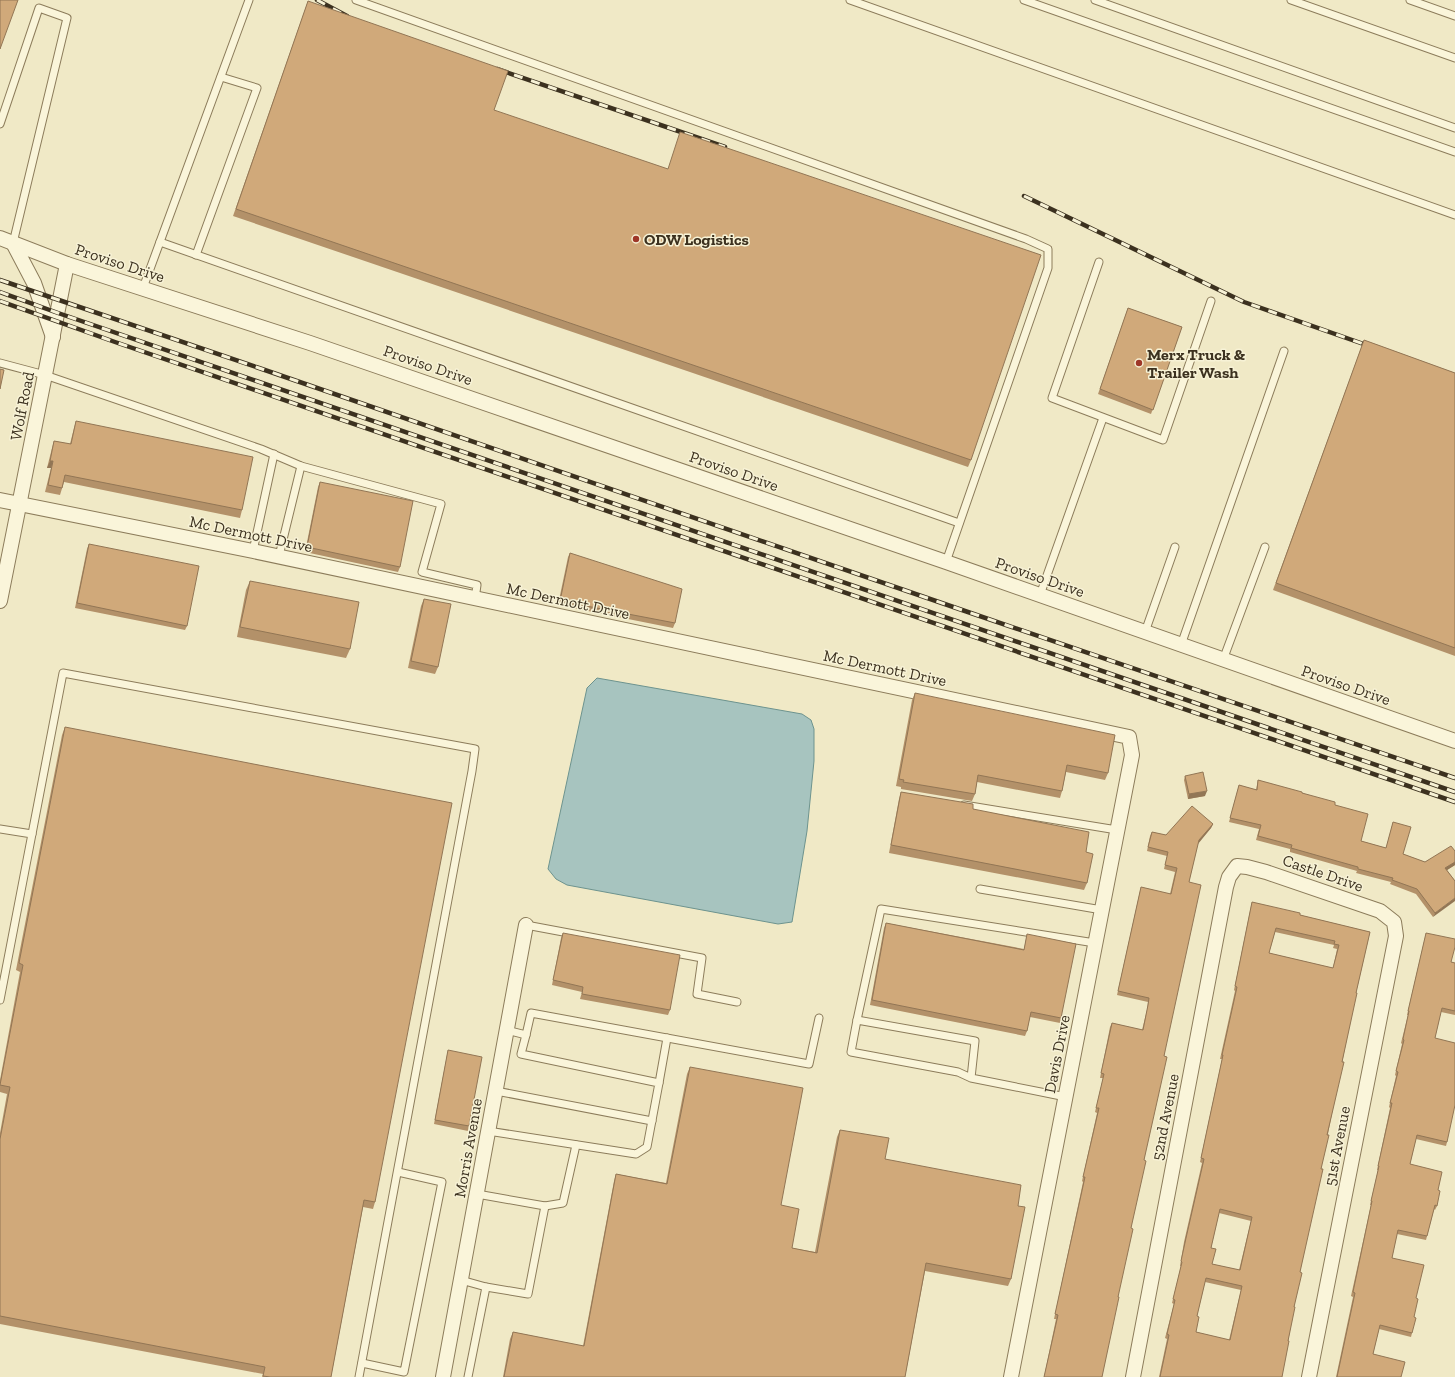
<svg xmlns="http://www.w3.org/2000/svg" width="1455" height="1377" font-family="'Zilla Slab',serif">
<rect width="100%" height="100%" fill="#f0e9c6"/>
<path fill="#a7c4bf" stroke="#6d938e" d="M597 678 802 714 811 720 814 729V761L807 831 792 922 778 924 567 885 556 879 548 869 587 688Z"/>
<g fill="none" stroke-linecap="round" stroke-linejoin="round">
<defs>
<g id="service">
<path d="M356 0 1026 239 1048 249V268L946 562"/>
<path d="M850 0 1455 215"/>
<path d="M1024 0 1455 152"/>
<path d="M1095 0 1455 128"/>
<path d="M1291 0 1455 58"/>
<path d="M1410 0 1455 16"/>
<path d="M0 124 39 8 67 18 13 243"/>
<path d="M160 242 959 523"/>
<path d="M196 255 257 88 221 77"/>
<path d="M1099 262 1052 398 1163 440 1211 301"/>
<path d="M143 288 249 0"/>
<path d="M0 363 45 375 261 449 301 466 441 504 422 572 477 585 475 599"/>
<path d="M253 551 274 454"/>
<path d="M279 556 301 466"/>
<path d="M1040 595 1103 418"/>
<path d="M1145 632 1175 547"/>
<path d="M1181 645 1284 351"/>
<path d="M1223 660 1265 547"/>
<path d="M964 805 1117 830"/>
<path d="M0 829 32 834 0 1000"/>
<path d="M32 834 63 673 475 749 472 771 359 1377"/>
<path d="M980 889 1102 910"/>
<path d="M526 925 702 958 697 994 737 1002"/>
<path d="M857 1020 881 909 1095 943"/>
<path d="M507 1030 526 1035 531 1013 809 1064 819 1018"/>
<path d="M971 1078 975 1041 857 1020 851 1052 958 1072 971 1078 1066 1097"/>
<path d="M659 1083 667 1038"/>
<path d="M496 1091 652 1121"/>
<path d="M488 1131 636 1154 647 1147 659 1083 521 1054 526 1035"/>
<path d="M477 1194 545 1206 528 1294 486 1287"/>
<path d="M545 1206 563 1203 576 1145"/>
<path d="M461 1280 486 1287 468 1377"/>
<path d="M362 1363 404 1372 442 1182 398 1172"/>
</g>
<g id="minor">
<path d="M0 238 67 264 310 343 946 562 1455 741"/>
<path d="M13 243 34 283 53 337"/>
<path d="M0 500 253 551 1129 737 1132 755 1011 1377"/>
<path d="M0 601 67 264"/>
<path d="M443 1377 526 925"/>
<path d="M1133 1377 1226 887 1229 877 1237 866 1247 867 1266 872 1380 911 1394 922 1396 936 1309 1377"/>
</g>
</defs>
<use href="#service" stroke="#8c7c5b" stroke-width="9"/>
<use href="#minor" stroke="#8c7c5b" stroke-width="16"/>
<use href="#service" stroke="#faf5da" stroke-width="7"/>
<use href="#minor" stroke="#faf5da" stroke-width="14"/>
<defs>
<g id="rail">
<path d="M317 0 347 16"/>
<path d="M497 69 725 147"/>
<path d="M1024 196 1244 302 1372 347"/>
<path d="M0 280 259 368 965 611 1455 778"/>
<path d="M0 292 58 313 1455 792"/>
<path d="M0 301 115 342 1455 802"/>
</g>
</defs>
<use href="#rail" stroke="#3c311f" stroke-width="4.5"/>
<use href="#rail" stroke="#f7f2d6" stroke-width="3" stroke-dasharray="9" stroke-linecap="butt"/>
</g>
<g fill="#b39169" fill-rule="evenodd">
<path d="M308 1 494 110 971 460 968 467 233 216Z"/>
<path d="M1128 308 1182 327 1151 414 1098 394Z"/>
<path d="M1364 340 1455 373V656L1273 590Z"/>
<path d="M76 421 242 510 240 518 64 482 60 495 45 492 51 468H47L52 448 54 441 70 444 74 428Z"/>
<path d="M320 482 400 567 398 572 305 552 318 487Z"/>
<path d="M89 544 187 626 185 630 75 608 87 549Z"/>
<path d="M570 553 675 623 673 628 558 605 568 557Z"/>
<path d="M250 581 350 649 346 658 237 637 246 590Z"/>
<path d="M424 599 438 667 435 674 408 668 421 606Z"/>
<path d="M915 693 1108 773 1105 780 1066 772 1062 791 1060 798 977 782 975 794 972 801 901 789V787L896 786 912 700Z"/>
<path d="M65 727 375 1202 373 1209 363 1207 331 1377H262L263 1374 0 1324V1133L7 1094 0 1092V1080L20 972 16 970 62 735Z"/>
<path d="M1185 776 1205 796 1188 799 1184 780Z"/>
<path d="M1258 780 1302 793 1335 805 1361 841 1386 848 1393 822 1403 854 1425 862 1455 851V865L1447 870 1455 881 1433 917 1416 894 1390 884 1391 882 1356 873 1357 871 1290 852V849L1256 840 1259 829 1229 822 1239 785 1256 790Z"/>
<path d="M901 792 973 809 1086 852 1087 883 1084 890 889 853 899 799Z"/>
<path d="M1213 824 1211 828 1198 843 1189 882 1164 1056 1102 1377H1044L1056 1319H1054L1083 1182 1082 1181 1097 1113 1095 1112 1103 1078H1100L1110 1027 1112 1023 1142 1030 1147 1010 1148 1002 1117 995 1140 891 1141 887 1170 894 1175 872 1164 869 1167 856 1147 851 1150 836 1152 832 1166 835Z"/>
<path d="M1252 902 1300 915 1370 932 1356 993 1321 1169 1300 1272 1282 1377H1159L1167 1339 1165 1338 1174 1304 1172 1303 1181 1266H1180L1184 1242 1202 1163 1200 1162 1222 1059H1220L1235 991 1234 990 1251 906ZM1275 932 1334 945 1333 948 1337 949 1333 968 1269 953ZM1219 1213 1251 1221 1239 1270 1212 1264 1211 1248ZM1205 1282 1241 1290 1229 1340 1196 1332 1197 1316Z"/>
<path d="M886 923 1024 949 1027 934 1061 1018 1060 1023 1030 1017 1027 1031 1025 1036 870 1005 884 928Z"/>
<path d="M563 933 670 1010 668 1015 580 999 582 992 552 985 561 938Z"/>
<path d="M1426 933 1451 962 1455 963V1015L1441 1012 1435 1038 1447 1142 1446 1146 1416 1139 1410 1164 1438 1190 1437 1206 1435 1210 1434 1209 1426 1240 1397 1234 1392 1258 1416 1298 1412 1333 1411 1337 1379 1329 1373 1354 1401 1377H1336L1353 1297 1351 1296 1371 1205H1370L1378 1170H1377L1390 1108 1389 1107 1396 1076 1395 1075 1402 1044 1401 1043 1408 1015H1407Z"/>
<path d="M448 1050 469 1126 468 1131 434 1124 447 1055Z"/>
<path d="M690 1067 781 1205 792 1248 815 1252 837 1137 840 1130 885 1159 1018 1206 1011 1279 1008 1286 925 1271 905 1377H503L510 1339 513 1332 583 1346 614 1181 616 1174 666 1183 687 1074Z"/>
</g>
<g fill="#927655">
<path d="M50 461H53L51 468H47Z"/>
<path d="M1207 791 1205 796 1188 799 1189 794Z"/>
<path d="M1213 824 1211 828 1198 844 1199 840Z"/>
<path d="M1455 862V865L1444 872 1445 868Z"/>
<path d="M1455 898V901L1433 917 1435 913Z"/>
</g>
<g fill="#d0a97a" stroke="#927655" fill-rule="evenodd">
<path d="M0 0H18L0 49Z"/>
<path d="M308 1 508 71 494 110 668 169 680 132 1041 255 971 460 236 209Z"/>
<path d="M1128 308 1182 327 1153 410 1100 389Z"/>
<path d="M1364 340 1455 373V648L1276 583Z"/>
<path d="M0 369 4 370 0 389Z"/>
<path d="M76 421 253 457 242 510 65 475 62 488 48 485 53 461H50L54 441 71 444Z"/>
<path d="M320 482 413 501 400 567 307 547Z"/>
<path d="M89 544 199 566 187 626 77 603Z"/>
<path d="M570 553 682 589 675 623 560 601Z"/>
<path d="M250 581 359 602 350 649 240 627Z"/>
<path d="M424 599 451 604 438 667 411 661Z"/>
<path d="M915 693 1115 735 1108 773 1067 765 1062 791 978 775 975 794 903 782 904 780 899 779Z"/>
<path d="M65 727 452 803 375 1202 364 1200 331 1377H270L263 1376 265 1367 0 1316V1139L10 1087 0 1085 23 965 19 963Z"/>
<path d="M1203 772 1207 791 1189 794 1185 776Z"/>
<path d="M1258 780 1302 792V793L1335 802V805L1368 814 1361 841 1386 848 1393 822 1411 827 1403 854 1425 862 1451 846 1455 851V862L1445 868 1455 881V898L1435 913 1417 889 1392 880 1393 878 1358 869V867L1291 848 1292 845 1258 836 1261 825 1230 818 1239 785 1257 790Z"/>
<path d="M901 792 973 804V809L1089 832 1086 852 1093 854 1087 883 891 845Z"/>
<path d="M1192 806 1213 824 1199 840 1189 882 1201 885 1164 1056 1167 1057 1144 1160 1146 1161 1131 1228 1133 1229 1118 1297H1119L1102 1377H1044L1058 1315 1055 1314 1085 1177H1083L1099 1108H1096L1104 1074 1101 1073 1112 1023 1143 1030 1148 1005 1149 998 1118 991 1141 887 1171 894 1177 868 1165 865 1168 852 1148 847 1152 832 1166 835Z"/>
<path d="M1252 902 1300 913V915L1370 932 1356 993H1357L1342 1062H1344L1327 1135H1329L1321 1169H1323L1300 1272 1302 1273 1294 1307H1295L1288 1341H1289L1282 1377H1160L1169 1335 1167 1334 1175 1300 1173 1299 1182 1262 1181 1261 1186 1238 1204 1159 1201 1158 1223 1055H1222L1237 987 1235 986ZM1276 928 1335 941 1334 944 1339 945 1333 968 1269 953ZM1220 1209 1252 1217 1240 1270 1212 1264 1216 1249 1211 1248ZM1206 1278 1242 1286 1230 1340 1196 1332 1199 1317 1197 1316Z"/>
<path d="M886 923 1024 950 1027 934 1076 944 1061 1018 1031 1012 1027 1031 872 1000Z"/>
<path d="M563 933 680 955 670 1010 582 994 583 987 553 980Z"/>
<path d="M1426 933 1455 939V947L1451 962 1455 963V1011L1442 1008 1435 1038 1455 1043V1105L1447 1142 1417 1135 1410 1164 1442 1172 1438 1190 1440 1191 1437 1206 1435 1205 1427 1236 1398 1230 1392 1258 1424 1265 1416 1298 1418 1299 1414 1317 1416 1318 1412 1333 1380 1325 1373 1354 1405 1362 1401 1377H1337L1355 1293 1353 1292 1372 1201H1371L1379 1166H1378L1392 1103H1390L1398 1072 1396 1071 1404 1040 1403 1039 1409 1011H1408Z"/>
<path d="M448 1050 482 1057 469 1126 435 1120Z"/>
<path d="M690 1067 803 1088 781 1205 799 1209 792 1248 817 1253 840 1130 889 1138 885 1159 1021 1185 1018 1206 1025 1207 1011 1279 926 1263 905 1377H504L513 1332 584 1346 616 1174 667 1184Z"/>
</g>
<g fill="#9e3728" stroke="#f7f2d6" stroke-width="1.5">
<circle cx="636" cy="239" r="4"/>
<circle cx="1139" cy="363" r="4"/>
</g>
<g text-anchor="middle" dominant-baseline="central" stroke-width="3" stroke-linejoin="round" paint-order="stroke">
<g font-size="16" font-weight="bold" fill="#3c311f" stroke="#f7f2d6" text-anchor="start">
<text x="644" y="239">ODW Logistics</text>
<text x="1147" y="354">Merx Truck &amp;<tspan x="1147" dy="18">Trailer Wash</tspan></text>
</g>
<g font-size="16" fill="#3c311f" stroke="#f7f2d6">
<text transform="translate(120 263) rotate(18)">Proviso Drive</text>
<text transform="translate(428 365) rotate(19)">Proviso Drive</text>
<text transform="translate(22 406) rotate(-79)">Wolf Road</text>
<text transform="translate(734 471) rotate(19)">Proviso Drive</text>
<text transform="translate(251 534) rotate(12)">Mc Dermott Drive</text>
<text transform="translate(1040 577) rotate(19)">Proviso Drive</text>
<text transform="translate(568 601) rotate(12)">Mc Dermott Drive</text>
<text transform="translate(885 668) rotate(12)">Mc Dermott Drive</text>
<text transform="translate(1346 685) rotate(19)">Proviso Drive</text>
<text transform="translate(1323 873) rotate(19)">Castle Drive</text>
<text transform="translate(1057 1054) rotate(-79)">Davis Drive</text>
<text transform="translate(1165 1117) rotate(-79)">52nd Avenue</text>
<text transform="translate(1337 1146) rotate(-79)">51st Avenue</text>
<text transform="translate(468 1148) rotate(-80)">Morris Avenue</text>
</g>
</g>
</svg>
